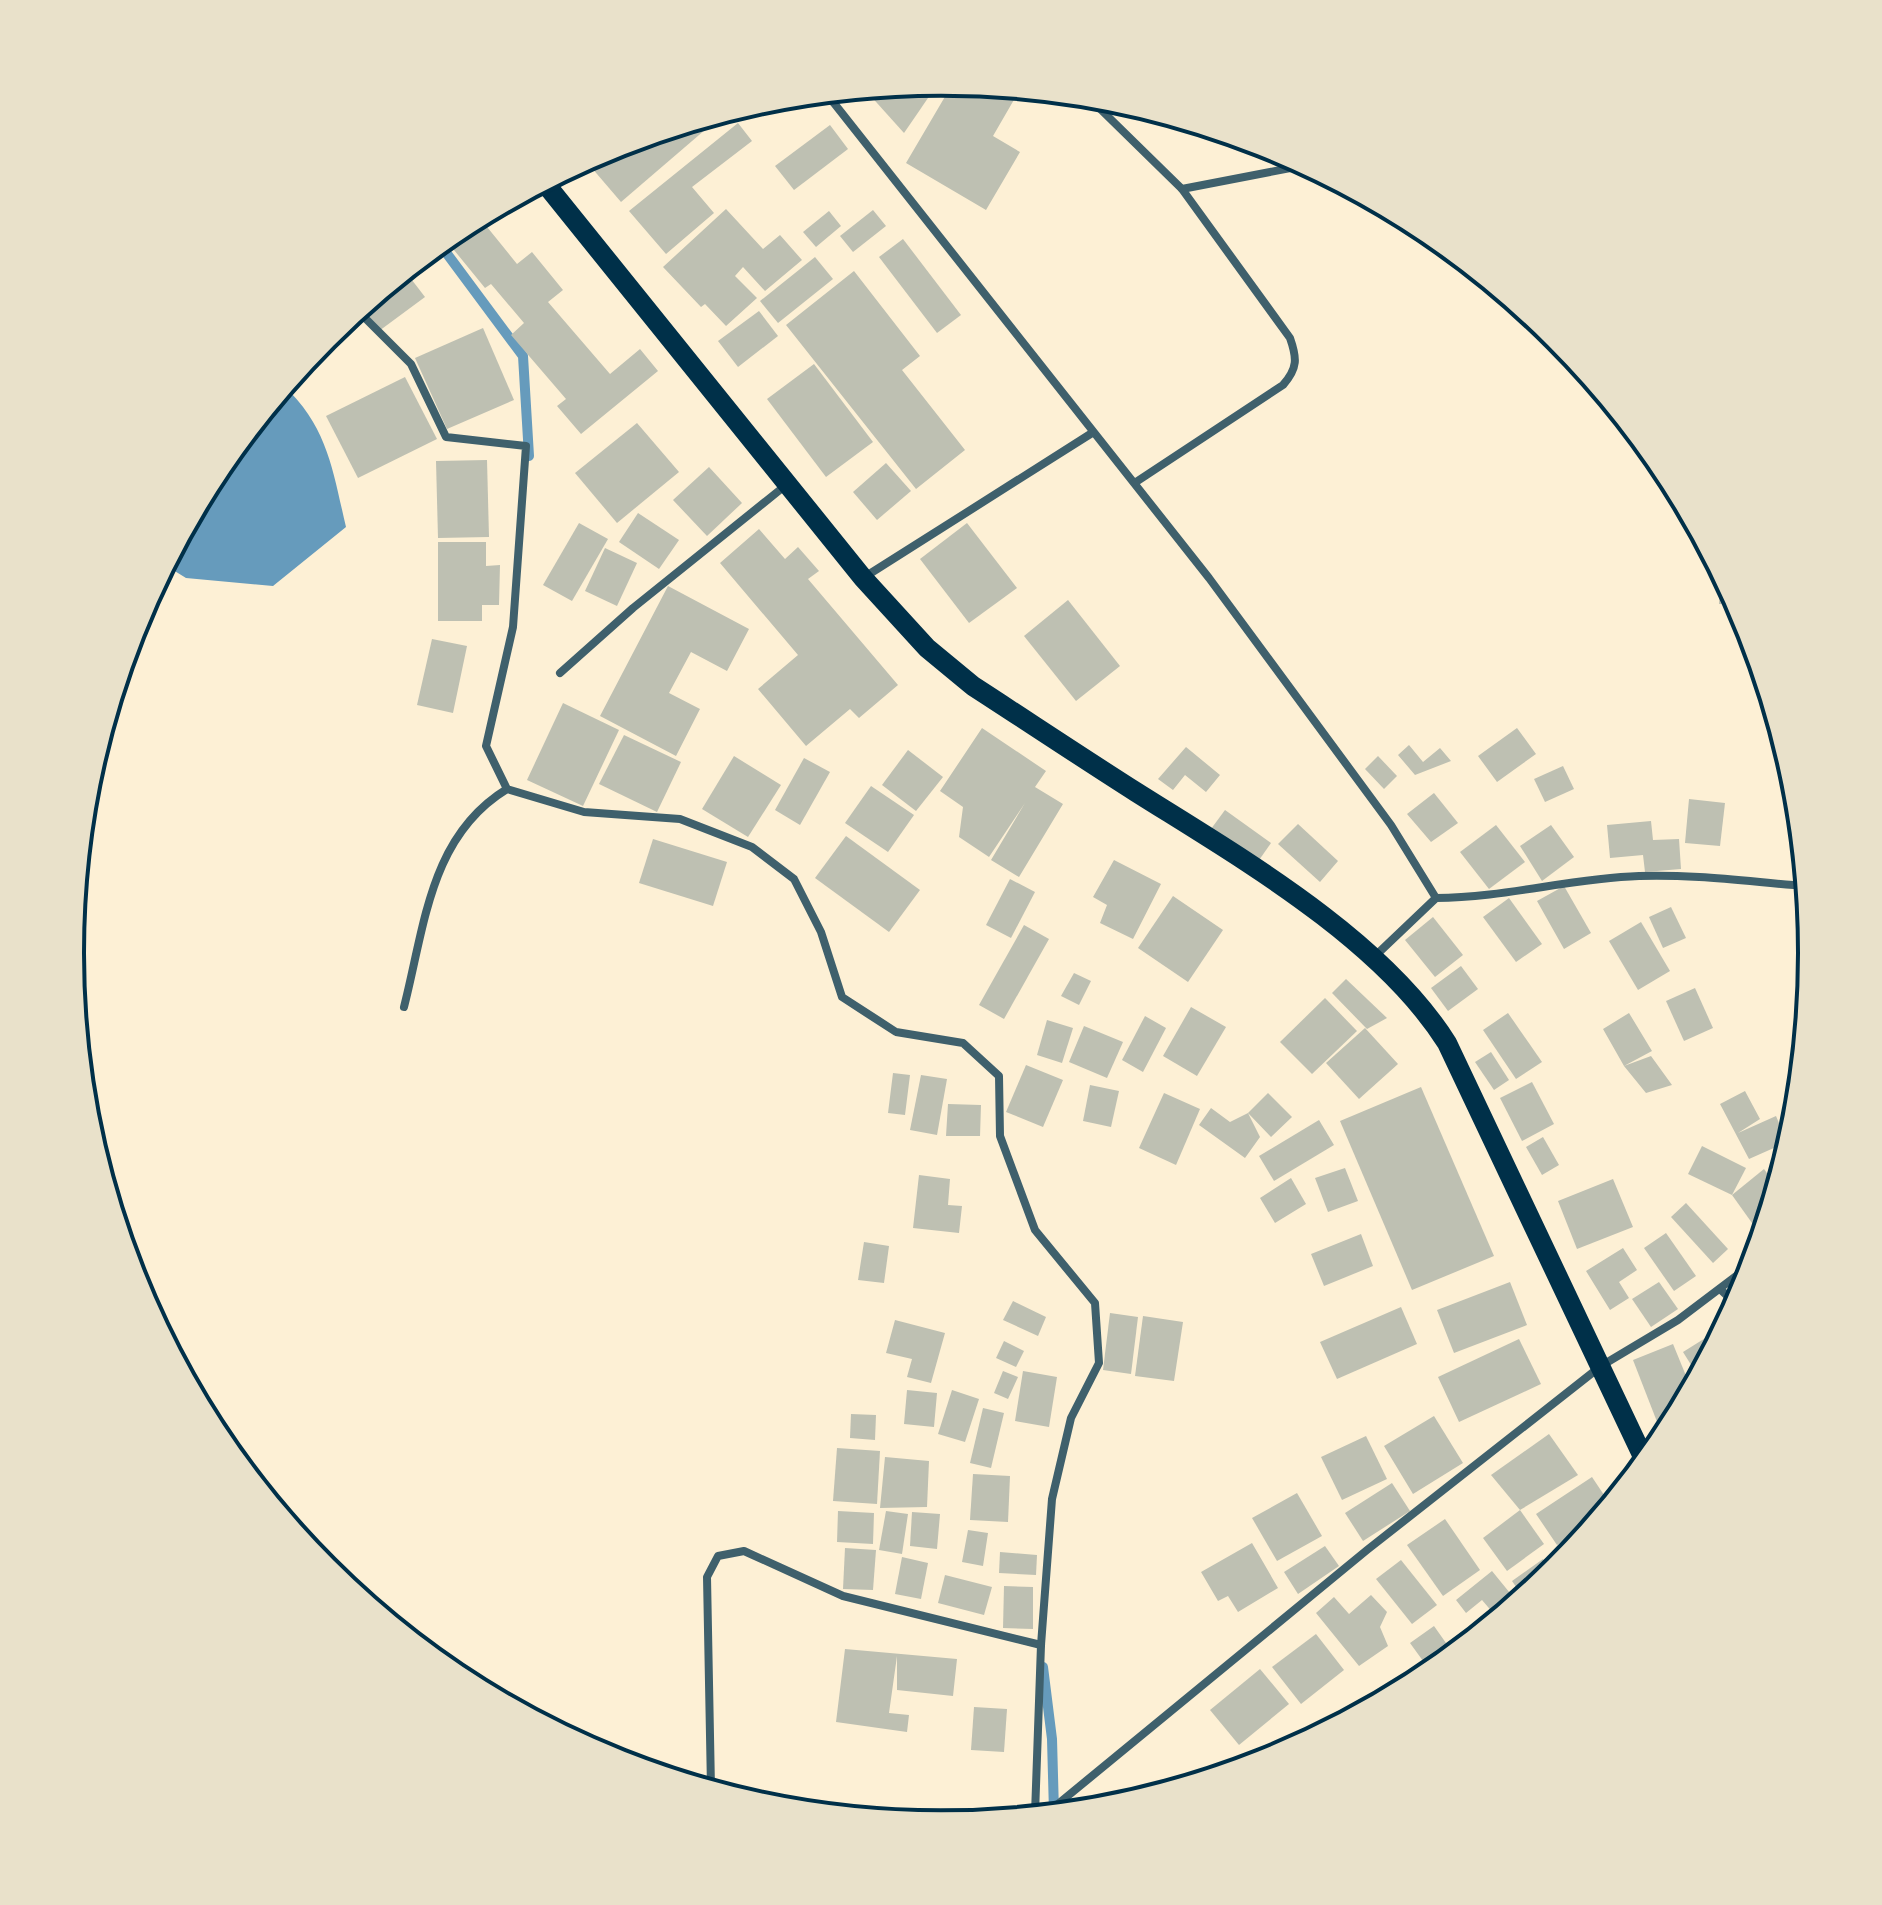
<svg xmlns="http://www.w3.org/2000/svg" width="1882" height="1905" font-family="'PT Sans Narrow',sans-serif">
<rect width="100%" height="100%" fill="#fdf0d5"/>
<path fill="#669bbc" d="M284 386C328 427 333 472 346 527L273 586 186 578 165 565 217 468Z"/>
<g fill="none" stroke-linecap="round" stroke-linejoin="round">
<g stroke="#669bbc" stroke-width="10">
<path d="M439 243 523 356 529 456"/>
<path d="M1043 1667 1052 1739 1054 1812"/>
</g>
</g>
<g fill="#bec0b2">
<path d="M939 82 904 133 868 93 874 88Z"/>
<path d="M953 83 996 87 1015 98 993 136 1020 152 986 210 906 163Z"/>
<path d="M727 111 621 202 585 160 608 148Z"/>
<path d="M738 123 752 141 692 187 714 213 666 254 629 211Z"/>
<path d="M830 125 848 149 794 190 775 166Z"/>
<path d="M726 209 763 249 780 235 802 260 765 291 743 267 735 276 757 298 726 326 705 304 701 307 663 267Z"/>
<path d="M873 210 886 226 853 252 840 236Z"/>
<path d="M829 211 841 226 816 247 803 232Z"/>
<path d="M479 217 517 264 532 252 563 290 548 302 610 374 640 349 658 371 581 434 557 406 566 399 511 335 524 323 491 284 485 288 445 239Z"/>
<path d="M903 239 961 315 937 333 879 257Z"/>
<path d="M815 257 833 279 778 323 760 301Z"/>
<path d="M405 271 425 297 379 331 361 307Z"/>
<path d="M854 271 920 356 902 370 965 450 916 489 786 325Z"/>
<path d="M759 311 778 336 738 367 718 341Z"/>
<path d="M483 328 514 400 447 429 415 358Z"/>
<path d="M814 364 873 442 826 477 767 399Z"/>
<path d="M405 377 437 439 358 478 326 416Z"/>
<path d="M637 423 679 472 617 523 575 473Z"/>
<path d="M487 460 489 537 438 538 436 461Z"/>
<path d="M886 463 911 491 877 520 853 492Z"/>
<path d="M709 467 742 503 707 536 673 500Z"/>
<path d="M638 513 679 540 659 569 619 542Z"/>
<path d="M579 523 608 539 572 601 543 585Z"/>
<path d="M967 523 1017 588 969 623 920 559Z"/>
<path d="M759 529 785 559 798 547 819 571 808 579 898 685 859 718 850 709 806 746 758 689 798 655 720 563Z"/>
<path d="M438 542H486V566L500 565 499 605H482V621H438Z"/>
<path d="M605 548 637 563 617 606 585 591Z"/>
<path d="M1721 573 1738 605 1719 604Z"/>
<path d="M668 586 749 629 727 671 691 652 669 693 700 709 676 756 600 716Z"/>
<path d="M1068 600 1120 666 1076 701 1024 636Z"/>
<path d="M432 639 467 646 453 713 417 705Z"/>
<path d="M563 703 619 730 583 806 527 780Z"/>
<path d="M982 728 1046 771 1035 787 1063 804 1019 877 991 860 1025 803 989 857 959 837 963 807 940 791Z"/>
<path d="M1517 728 1536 754 1497 782 1478 756Z"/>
<path d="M624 735 681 762 657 812 599 784Z"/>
<path d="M1409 745 1423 762 1440 748 1451 761 1415 775 1398 755Z"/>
<path d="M1186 747 1220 775 1206 792 1185 775 1173 790 1158 779Z"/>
<path d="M908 750 943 777 916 811 882 785Z"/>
<path d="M734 756 781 785 748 837 702 809Z"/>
<path d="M1378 756 1397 776 1384 789 1365 769Z"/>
<path d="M804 758 830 772 800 825 775 810Z"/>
<path d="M1563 766 1574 789 1545 802 1534 779Z"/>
<path d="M871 786 914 815 888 852 845 823Z"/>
<path d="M1434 793 1458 823 1431 842 1407 814Z"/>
<path d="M1689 799 1725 803 1720 846 1685 843Z"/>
<path d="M1788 800H1797L1799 823 1786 822Z"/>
<path d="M1225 810 1271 843 1257 863 1211 829Z"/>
<path d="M1651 821 1653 840 1679 839 1681 869 1645 872 1643 855 1610 858 1607 825Z"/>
<path d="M1298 824 1338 861 1320 882 1278 844Z"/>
<path d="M1496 825 1525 862 1489 889 1460 852Z"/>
<path d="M1551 825 1574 857 1542 881 1520 846Z"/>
<path d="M846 836 920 890 889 932 815 878Z"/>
<path d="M653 839 727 862 713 906 639 883Z"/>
<path d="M1114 860 1161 884 1133 939 1100 923 1107 905 1093 897Z"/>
<path d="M1010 879 1035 892 1011 938 986 925Z"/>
<path d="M1564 886 1591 933 1564 949 1537 901Z"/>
<path d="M1173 896 1223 930 1188 982 1138 948Z"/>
<path d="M1509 898 1542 944 1516 962 1483 917Z"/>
<path d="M1671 907 1686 938 1663 948 1649 917Z"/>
<path d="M1433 917 1463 955 1435 977 1405 940Z"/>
<path d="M1641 922 1670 971 1638 990 1609 941Z"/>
<path d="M1024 925 1049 939 1004 1019 979 1005Z"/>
<path d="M1461 966 1478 989 1448 1011 1431 988Z"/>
<path d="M1074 973 1091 981 1079 1005 1061 996Z"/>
<path d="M1346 979 1387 1018 1367 1029 1332 993Z"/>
<path d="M1695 988 1713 1028 1684 1041 1666 1001Z"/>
<path d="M1325 998 1357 1031 1312 1074 1280 1042Z"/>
<path d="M1191 1007 1226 1027 1197 1076 1163 1056Z"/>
<path d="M1508 1013 1542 1062 1516 1079 1483 1030Z"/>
<path d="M1629 1013 1652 1051 1624 1066 1651 1056 1672 1085 1646 1093 1624 1066 1603 1029Z"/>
<path d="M1145 1016 1166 1028 1143 1072 1122 1060Z"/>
<path d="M1047 1020 1073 1028 1062 1063 1037 1055Z"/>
<path d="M1084 1026 1123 1042 1107 1078 1069 1062Z"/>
<path d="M1365 1028 1398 1064 1359 1099 1326 1063Z"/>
<path d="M1491 1052 1509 1080 1494 1090 1475 1062Z"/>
<path d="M1026 1065 1063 1080 1043 1127 1006 1112Z"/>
<path d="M893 1073 910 1075 905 1115 888 1113Z"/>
<path d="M921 1075 947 1079 937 1135 910 1130Z"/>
<path d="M1532 1082 1554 1124 1522 1141 1500 1098Z"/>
<path d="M1090 1085 1119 1091 1111 1127 1083 1121Z"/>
<path d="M1421 1087 1494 1256 1412 1290 1340 1121Z"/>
<path d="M1745 1091 1760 1119 1738 1133 1776 1116 1787 1142 1749 1159 1720 1104Z"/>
<path d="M1164 1093 1200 1109 1176 1165 1139 1148Z"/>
<path d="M1268 1093 1292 1117 1271 1137 1248 1113 1260 1137 1245 1158 1199 1125 1211 1108 1230 1122 1248 1113Z"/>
<path d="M948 1104 981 1105 980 1136H946Z"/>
<path d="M1319 1120 1334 1145 1274 1181 1259 1156Z"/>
<path d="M1543 1137 1559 1165 1542 1175 1526 1147Z"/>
<path d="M1702 1146 1746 1168 1732 1195 1688 1174Z"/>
<path d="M1345 1168 1358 1201 1328 1212 1315 1178Z"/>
<path d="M1764 1169 1776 1186 1764 1225 1757 1230 1732 1195Z"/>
<path d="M919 1175 950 1179 948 1205 962 1206 959 1233 913 1228Z"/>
<path d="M1291 1178 1306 1204 1275 1223 1260 1198Z"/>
<path d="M1613 1179 1633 1227 1577 1249 1558 1201Z"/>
<path d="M1686 1203 1728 1249 1713 1263 1671 1217Z"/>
<path d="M1666 1233 1696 1276 1674 1291 1644 1248Z"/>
<path d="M1361 1234 1373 1266 1324 1286 1311 1254Z"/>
<path d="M864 1242 889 1246 884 1283 858 1280Z"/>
<path d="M1623 1248 1637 1270 1619 1282 1629 1298 1610 1310 1586 1271Z"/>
<path d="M1510 1282 1527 1325 1454 1353 1437 1310Z"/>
<path d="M1659 1282 1678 1309 1651 1327 1632 1299Z"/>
<path d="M1013 1301 1046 1317 1038 1336 1003 1320Z"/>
<path d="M1401 1307 1417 1344 1337 1379 1320 1342Z"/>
<path d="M1110 1313 1138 1317 1131 1374 1103 1370Z"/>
<path d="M1143 1316 1183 1322 1174 1381 1135 1376Z"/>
<path d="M895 1320 945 1333 931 1383 907 1377 912 1359 886 1353Z"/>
<path d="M1715 1332 1718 1337 1698 1376 1683 1352Z"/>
<path d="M1519 1339 1541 1384 1459 1422 1438 1377Z"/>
<path d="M1004 1341 1024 1351 1016 1367 996 1358Z"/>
<path d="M1673 1344 1691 1388 1669 1429 1661 1432 1633 1360Z"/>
<path d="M1003 1371 1018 1377 1008 1399 994 1393Z"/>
<path d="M1023 1371 1057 1377 1049 1427 1015 1421Z"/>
<path d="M907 1390 937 1393 934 1427 904 1424Z"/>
<path d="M952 1390 979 1399 965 1442 938 1434Z"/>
<path d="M983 1408 1004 1413 991 1468 970 1463Z"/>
<path d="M851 1414 876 1415 875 1440 850 1438Z"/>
<path d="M1434 1416 1463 1463 1413 1494 1384 1446Z"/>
<path d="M1549 1434 1578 1475 1520 1510 1491 1475Z"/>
<path d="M1366 1436 1387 1479 1342 1500 1321 1457Z"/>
<path d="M837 1448 880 1451 877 1504 833 1501Z"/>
<path d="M885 1457 929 1461 927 1507 880 1508Z"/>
<path d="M973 1474 1010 1476 1008 1522 970 1520Z"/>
<path d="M1592 1477 1610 1504 1561 1564 1552 1552 1592 1522 1557 1545 1536 1514Z"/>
<path d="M1392 1483 1410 1511 1363 1541 1345 1513Z"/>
<path d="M1297 1493 1322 1536 1277 1561 1252 1518Z"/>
<path d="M1520 1510 1544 1544 1507 1571 1483 1538Z"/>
<path d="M838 1511 874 1513 873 1544 837 1542Z"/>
<path d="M886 1511 908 1514 902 1554 879 1550Z"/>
<path d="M912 1512 940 1514 937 1549 910 1546Z"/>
<path d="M1445 1519 1480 1570 1443 1596 1407 1545Z"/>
<path d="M968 1530 988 1533 983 1566 962 1562Z"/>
<path d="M1252 1543 1278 1588 1238 1612 1228 1596 1218 1601 1201 1572Z"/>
<path d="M1325 1546 1339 1566 1298 1594 1284 1572Z"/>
<path d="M845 1548 876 1550 873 1590 843 1589Z"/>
<path d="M1000 1552 1037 1555 1036 1575 999 1573Z"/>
<path d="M902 1557 928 1563 921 1599 895 1594Z"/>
<path d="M1543 1559 1552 1572 1523 1597 1512 1581Z"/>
<path d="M1401 1560 1437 1605 1412 1624 1376 1579Z"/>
<path d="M1492 1571 1514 1598 1494 1614 1482 1600 1466 1613 1456 1600Z"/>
<path d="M945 1575 992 1587 984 1615 938 1603Z"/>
<path d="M1004 1586 1033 1587V1629L1003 1628Z"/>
<path d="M1371 1595 1387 1612 1380 1627 1388 1646 1359 1666 1316 1613 1334 1597 1349 1614Z"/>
<path d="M1481 1619 1486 1627 1431 1672 1410 1643 1434 1626 1446 1643Z"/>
<path d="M1316 1634 1344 1670 1301 1704 1272 1667Z"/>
<path d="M845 1649 957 1659 953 1696 897 1690V1656L889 1713 909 1715 907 1732 836 1722Z"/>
<path d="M1260 1669 1289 1704 1239 1745 1210 1710Z"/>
<path d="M974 1707 1007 1709 1004 1752 971 1750Z"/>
</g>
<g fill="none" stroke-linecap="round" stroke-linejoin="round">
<g stroke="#3f606c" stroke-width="8">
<path d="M826 93 1209 578 1391 825 1436 898"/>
<path d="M1087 96 1182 189 1306 165"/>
<path d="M833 102 846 91"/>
<path d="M357 310 411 364 446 437 526 446 513 627 486 746 507 789 584 812 680 819 752 847 794 879 821 932 842 997 896 1032 963 1043 999 1076 1000 1136 1035 1230 1095 1303 1099 1363 1071 1418 1052 1499 1041 1645 1035 1814"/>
<path d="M1136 482 1283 385C1298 368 1297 358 1290 338L1182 189"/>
<path d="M863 578 1092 433"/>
<path d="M560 673 633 608 786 485"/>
<path d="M1373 958 1436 898C1504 898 1571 878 1639 876 1694 874 1751 882 1805 886"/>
<path d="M404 1007C425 925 430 836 507 789"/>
<path d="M1720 1289 1736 1304"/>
<path d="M711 1788 707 1577 718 1556 744 1551 843 1596 1041 1645"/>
<path d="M1047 1813 1367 1550 1601 1366 1678 1320 1752 1264"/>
</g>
<path stroke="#003049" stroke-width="20" d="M544 182 863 578 927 648 973 686C1027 721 1081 757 1136 792 1239 857 1381 938 1447 1043L1645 1461"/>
</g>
<path d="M0 0H1882V1905H0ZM84 953a857 857 0 1 1 1714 0a857 857 0 1 1-1714 0Z" fill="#e9e1ca" fill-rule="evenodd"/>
<path fill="none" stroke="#003049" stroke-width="4" d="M84 953a857 857 0 1 1 1714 0a857 857 0 1 1-1714 0Z"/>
</svg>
